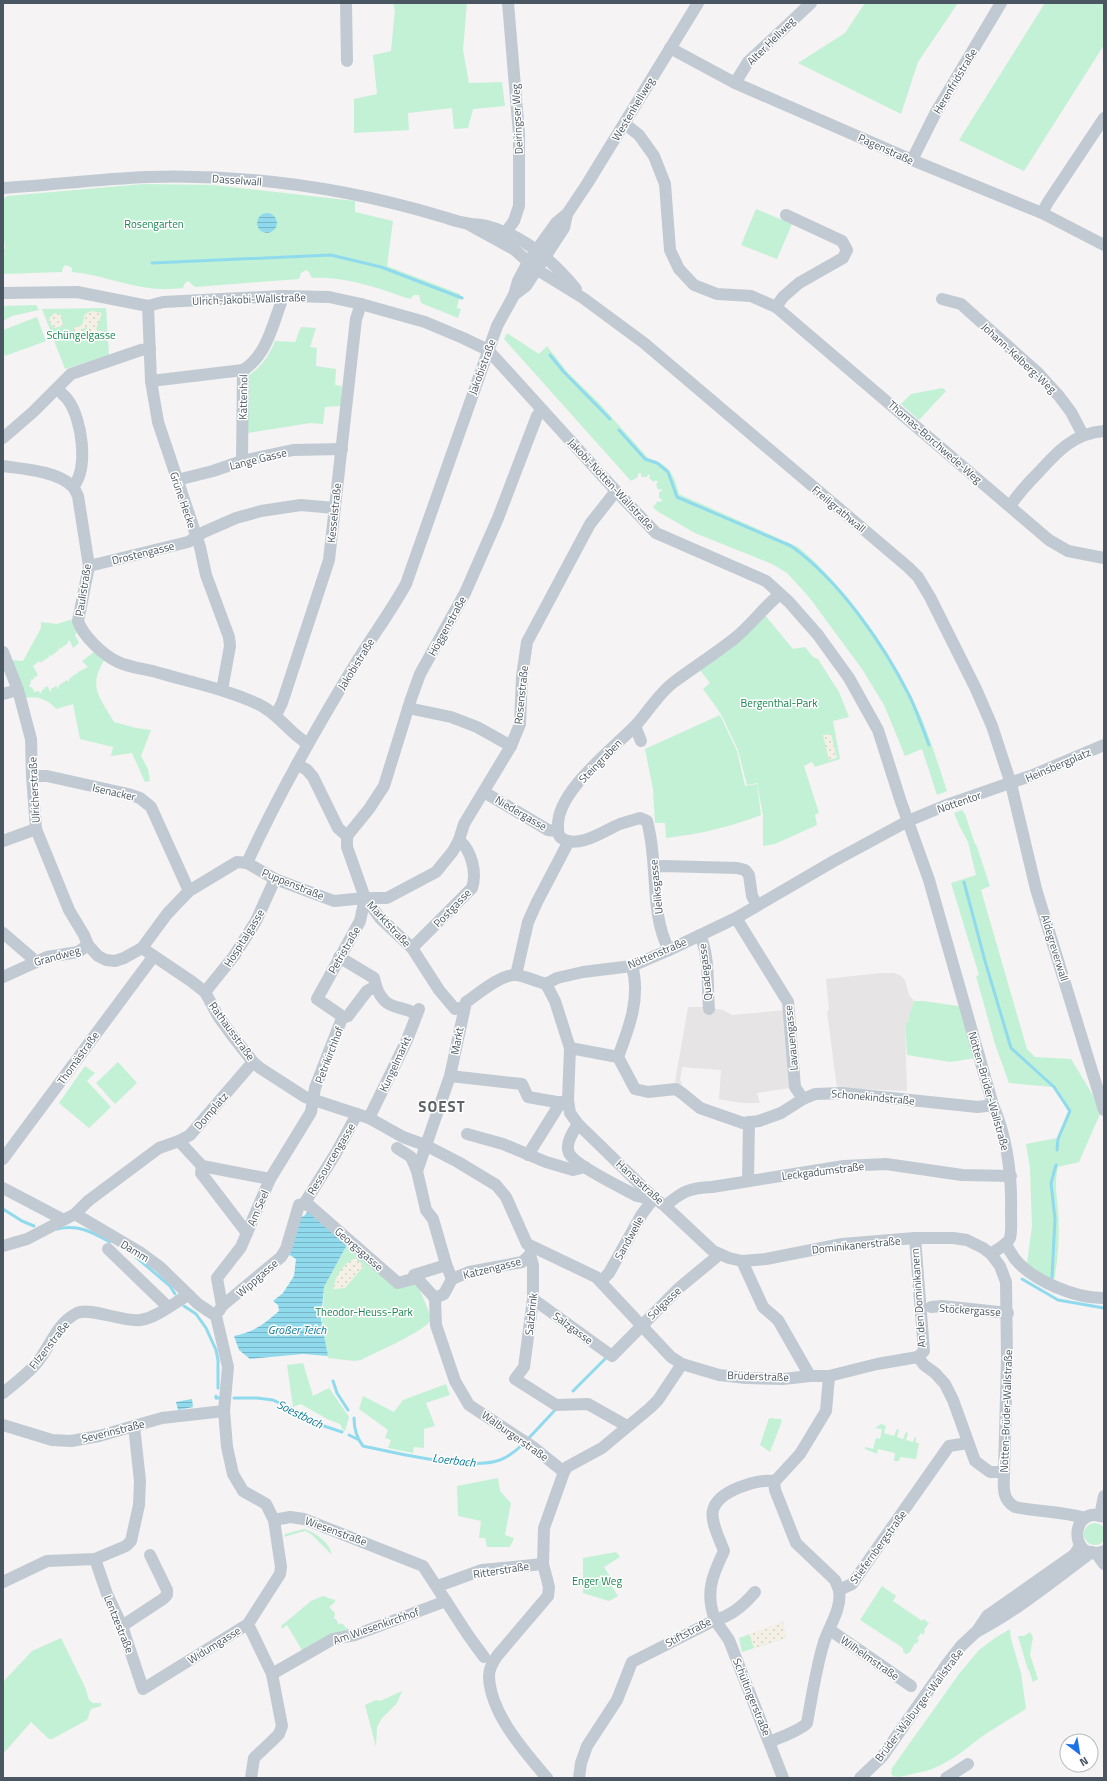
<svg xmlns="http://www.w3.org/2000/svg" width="1107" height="1781" font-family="'Titillium Web',sans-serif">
<defs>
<pattern id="sand-dots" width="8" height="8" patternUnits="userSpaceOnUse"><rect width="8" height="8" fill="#f5f0e5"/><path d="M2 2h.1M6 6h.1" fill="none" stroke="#d4d0c7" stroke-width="1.8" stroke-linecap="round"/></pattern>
<pattern id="water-rules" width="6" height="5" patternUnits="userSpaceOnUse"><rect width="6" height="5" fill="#90daee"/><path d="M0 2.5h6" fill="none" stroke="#78b4c4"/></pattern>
</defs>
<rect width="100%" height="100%" fill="#f5f3f3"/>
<g fill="#e6e4e5">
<path d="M880 973H894L901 976 905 980 909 995 914 1001 907 1023H905L907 1091 837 1088 827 1011 829 1010 826 979Z"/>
<path d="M688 1007H706L723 1010 732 1015 785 1010 790 1088 757 1093 760 1103H742L719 1099 721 1070 682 1067 680 1080 683 1085 675 1082Z"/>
</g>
<g fill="#c3f1d5">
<path d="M393 3H467L463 50 469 83 502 82 505 106 473 109 468 128 454 129 452 108 408 113 409 130 354 133V99L377 94 373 55 391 51 395 10Z"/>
<path d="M865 3H958L918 62 901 114 798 63 845 33Z"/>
<path d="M1045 3H1104V45L1024 171 959 140Z"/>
<path d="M143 184 213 185 355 201V212L393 221 387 266 460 294 457 308 461 309 458 318 421 303 419 295H414L410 299C377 288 346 276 312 278L309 272 306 270 301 273 299 279 195 287 188 281 185 283 183 288C172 289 160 290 149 288 123 285 99 274 72 272V268L66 265 63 267 62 272 3 274V248L5 249 3 230V199L7 196Z"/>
<path d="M756 209 792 224 777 259 741 245Z"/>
<path d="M36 305 39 310 12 316 3 321V306Z"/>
<path d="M106 308 109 355 65 369 42 309Z"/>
<path d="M37 317 46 341 5 356 3 349V330Z"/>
<path d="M301 327 316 328 310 347 317 348 316 366 336 369 335 385 342 386 341 406 325 407 323 424 310 423 248 433 246 377C260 369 269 356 275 341L295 342Z"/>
<path d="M507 333 539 354 547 346 568 373 598 402 648 458C669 464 674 474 679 494L798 547C843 584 889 648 914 702 928 730 937 761 947 791L937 795 922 749 905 756 884 705 862 669 809 597 787 573 772 564 695 533 657 511 653 507 658 501 661 502 662 499 659 498V492L662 491V489L658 490 656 484 658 482 656 480 654 482 649 478 650 475 648 474 647 477H641V473L638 474V477L631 481 504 339Z"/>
<path d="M943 388 946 391 919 420 901 404 911 394Z"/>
<path d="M764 614 793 649 805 647 813 657 818 659 839 692 849 717 833 721 840 759 815 767 812 762 804 766 819 813 815 815 817 825 775 844 763 846V815L757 783 747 785 738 750 721 714 703 689 710 683 700 670Z"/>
<path d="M76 618 79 629 75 635 79 643 73 648 70 641H68V643L60 649 58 647 59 650 51 656 49 654V657L40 663 39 661 33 666 38 675 36 677 34 676 35 678 32 680 30 679 31 681 29 687H31L34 690 33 692 39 691 40 694 43 689 46 690 44 688 47 686 51 692V689L56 686 59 689H60L58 686 67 680 69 682V679L77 673 78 675V672L88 667 82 661 94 652 105 659C87 687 100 697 114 722L136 728 151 730 141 756 148 769 150 781 145 782 132 753 111 756 113 747 80 739 73 704 56 709C47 698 34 695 21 699L10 665 14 660 23 661 41 628V622L57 624Z"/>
<path d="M720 715 737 751 745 786 757 784 761 815C731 827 699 834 666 838L665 823H655L653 789 645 749Z"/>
<path d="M962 810 965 814 975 844H976L990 886 981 890 1027 1049 1035 1057 1071 1059 1094 1097 1100 1114 1079 1162 1058 1167C1054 1186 1057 1193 1058 1211 1060 1234 1058 1258 1054 1282L1027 1264 1032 1226 1030 1168 1026 1144 1057 1138 1068 1111 1053 1087 1009 1083 995 1044 976 976 979 975 951 883 976 875 968 842 959 825 954 813Z"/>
<path d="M914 1001H923L958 1006 960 1008 976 1058 950 1062 907 1055 905 1023H907Z"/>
<path d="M118 1062 137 1083 115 1104 96 1083Z"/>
<path d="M85 1066 95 1073 87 1081 111 1107 89 1128 59 1103Z"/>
<path d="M349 1241 399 1289 416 1281 432 1319C424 1332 376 1352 361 1360L354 1361 328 1358 320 1310 323 1309 324 1287Z"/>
<path d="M303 1363 313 1396 329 1388 349 1417 345 1431 343 1430 340 1424 327 1419 301 1404 293 1407 287 1365Z"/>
<path d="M446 1384 450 1395 426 1403 435 1426 424 1429V1448L414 1447 413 1453 388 1448 391 1440 385 1438 388 1430 359 1409 363 1396 394 1412 403 1400Z"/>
<path d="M769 1418 781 1419 782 1421 770 1452 760 1445Z"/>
<path d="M881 1424 886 1426 884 1433 894 1436 897 1429 899 1430 897 1437 903 1439 906 1432 908 1433 906 1440 913 1442 915 1437H916V1443H919L916 1459 900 1457 899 1461H894L895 1453 878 1449 877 1454 865 1449V1447L873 1449 876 1438 880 1439 882 1429 875 1428Z"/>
<path d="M498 1478 500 1491 511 1503 505 1535 514 1538 510 1547H487L485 1538H479L481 1521 458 1516 457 1486Z"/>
<circle cx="1095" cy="1534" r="11"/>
<path d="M304 1529C316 1532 330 1543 332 1555L311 1534 305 1531 284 1537 285 1534Z"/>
<path d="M616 1552 620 1557 604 1567 614 1583 611 1585 618 1596 609 1601 583 1593V1558Z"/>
<path d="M882 1586 896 1596 893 1601 922 1621 923 1619 929 1623 924 1630 925 1631 923 1635 921 1633 917 1639 919 1640 916 1644 915 1643 910 1652 906 1654 903 1652V1648L860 1620Z"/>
<path d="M323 1596 335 1600V1602L329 1607 335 1613 334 1619H336L339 1625 340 1623 344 1625 345 1627 353 1632 303 1652 287 1625 282 1629 281 1626 311 1601Z"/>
<path d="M783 1622 786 1638 742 1652 739 1638Z"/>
<path d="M1010 1629 1011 1639 1021 1673 1026 1709C1013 1717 998 1726 984 1735 968 1747 952 1761 932 1769 924 1772 914 1773 905 1776 897 1777 889 1779 892 1768L959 1674 979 1650 995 1638Z"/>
<path d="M1030 1632 1033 1637 1030 1655 1038 1679 1033 1682 1029 1670H1028L1018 1636H1024Z"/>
<path d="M61 1638 85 1687 89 1700 93 1703H101V1706L91 1709 87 1720 52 1739H49L31 1722 3 1754V1682L32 1651Z"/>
<path d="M402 1691 397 1703 382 1718 377 1727 376 1747 365 1705 376 1700 380 1701Z"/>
</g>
<g fill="url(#sand-dots)">
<path d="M92 311 102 313 96 329 98 331 102 330 98 336 94 332 87 331V327L82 329 84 332 79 333 74 331V328L82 325 85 314Z"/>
<path d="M55 313 61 315 63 326 54 328 49 321 50 317Z"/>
<path d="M831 734 837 758 829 760 823 735Z"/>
<path d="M355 1258 364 1266 345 1288 333 1289C336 1275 342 1265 355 1258Z"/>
<path d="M783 1622 786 1638 754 1648 749 1634Z"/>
</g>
<g fill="url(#water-rules)">
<circle cx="267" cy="223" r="10"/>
<path d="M308 1211 349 1241 324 1287 322 1308 319 1309 328 1356 303 1354 250 1359 239 1350 234 1336C254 1332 264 1324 279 1311L278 1305 273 1301 283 1293 294 1276 296 1259 288 1254 301 1217 304 1216Z"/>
<path d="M192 1399 193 1407 178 1410 176 1402Z"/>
</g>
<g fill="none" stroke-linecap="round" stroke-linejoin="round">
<g stroke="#90daee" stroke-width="3">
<path d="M152 263 331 255 381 267 462 298"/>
<path d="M550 355 563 371 610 419"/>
<path d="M619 430 645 459 657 463 668 472 677 497 791 546C839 580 884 645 910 697 917 712 923 729 929 745"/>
<path d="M964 882 985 961 1011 1048 1054 1087 1070 1111 1058 1139 1057 1150"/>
<path d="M3 1209 22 1221 34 1226"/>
<path d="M57 1229C78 1224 92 1232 110 1242"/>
<path d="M136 1257 170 1286 175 1294"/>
<path d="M1052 1277 1055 1219 1051 1183 1056 1165"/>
<path d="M1022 1279 1058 1300 1104 1308"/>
<path d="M184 1306 196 1314 206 1328 216 1350 218 1360V1388"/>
<path d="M333 1381 337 1393 348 1410"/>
<path d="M573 1391 605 1359"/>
<path d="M216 1396V1398H219"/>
<path d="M234 1398H257L273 1400 301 1413 318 1424 342 1432"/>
<path d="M354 1418C354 1429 356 1437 363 1446 396 1453 470 1471 500 1460 510 1456 516 1451 523 1444"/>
<path d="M349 1435 357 1439"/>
<path d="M527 1440 556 1409"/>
</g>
<g stroke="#c1cad2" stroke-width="12">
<path d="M346 3 347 61"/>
<path d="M670 48 735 83 912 160 1042 213 1104 245"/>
<path d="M735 83 748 62 811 3"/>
<path d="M625 124 639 135 654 156 665 184 670 250 679 269 694 285 717 294 751 296 776 307 1049 540 1068 551 1104 558"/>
<path d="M912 160 936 112 1001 3"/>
<path d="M3 188C51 185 99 179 148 177 246 174 346 188 440 216 448 218 457 222 466 223 473 225 480 224 487 226 523 235 553 261 576 289"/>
<path d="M1042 213 1048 202 1104 118"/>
<path d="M466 223 515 250 536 269 583 298 644 343 908 567 918 577 930 597 976 689 992 726 1011 784 1036 889 1104 1110"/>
<path d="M506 232 514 221 519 206V134L508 3"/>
<path d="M3 293 77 292 148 306 163 302 282 296 329 297 361 304 425 322 463 338 488 350 616 491 656 533 766 581 789 602 818 635 849 678 878 730 901 802 929 880 993 1105C1008 1140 1012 1175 1011 1213 1011 1220 1012 1231 1010 1238 1007 1245 997 1249 991 1254"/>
<path d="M514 295 526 286 564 228 567 214"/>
<path d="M942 299 961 304 1038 373 1059 396 1071 412 1083 435"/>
<path d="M148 306 151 381 158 422 200 547 206 575 229 637 230 646 222 690"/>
<path d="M776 307 783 297 799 283 843 258 847 250 842 241 786 215"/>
<path d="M151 381 243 370C266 356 272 327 281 303L282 296"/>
<path d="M58 389C61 393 65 396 68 400 82 419 89 468 73 487"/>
<path d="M3 438 33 412 71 374 141 350 150 349"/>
<path d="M242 461 243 370"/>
<path d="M3 466C23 469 57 471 72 486 75 488 76 493 78 496L89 566 78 621C83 636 103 655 118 662 129 667 144 669 156 672 190 682 226 689 258 704 278 713 289 733 308 744"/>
<path d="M177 480 213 471 242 461 293 450 342 449"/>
<path d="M1010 506C1018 494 1028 483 1038 473 1057 452 1074 433 1104 431"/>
<path d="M89 566 188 542 204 532 236 518 261 511 301 505 334 508"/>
<path d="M3 652 18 690 31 739 32 776 36 829 69 910 84 935 88 945 98 956 106 960 115 961 124 958 142 948 167 914 189 891 237 862 247 863 275 879 334 901 365 898H387L436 872 453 851 459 840 464 824 511 746 520 724 522 676 527 642 590 524 616 491"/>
<path d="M3 694 18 690"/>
<path d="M408 708 451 717 477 727 511 746"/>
<path d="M276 715 282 703 329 560 356 319 361 304"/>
<path d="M635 726 641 741"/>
<path d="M297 764 307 770 313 777 338 828 347 836V847L365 898 380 918 412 948 439 990 455 1009 463 1007"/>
<path d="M32 776H47L128 794 140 798 151 807 189 891"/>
<path d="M484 792 548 830 558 831"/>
<path d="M347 836 369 809 384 786 411 699 420 674 465 593 498 518 537 416 541 410"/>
<path d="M3 841 36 829"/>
<path d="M247 863C278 795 315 730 354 666 371 638 390 613 406 584L497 326 514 295 518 281 528 262 556 223 567 214 587 184 698 3"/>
<path d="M654 867 664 866 737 868 745 870 749 875 752 896 757 905"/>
<path d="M736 918 788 1002 795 1087 803 1099"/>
<path d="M3 933 31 957 33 962"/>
<path d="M700 935C710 957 707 986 709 1009"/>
<path d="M142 948 191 981 205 992 218 1016 231 1034 253 1062 260 1068 305 1097 369 1118 403 1137 425 1145 458 1162 496 1185 506 1197 527 1244 596 1277 671 1357 682 1364 719 1375 746 1378 783 1379 810 1376H829L877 1364 918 1357"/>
<path d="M412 948 472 888C477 873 472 851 459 840"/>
<path d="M669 950C649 912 659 863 647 821L640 818C633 820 626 822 620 824 605 830 579 849 563 839 558 837 558 831 558 826 557 791 613 749 636 725 648 712 659 693 674 682 694 667 715 654 735 638 751 625 764 607 780 594"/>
<path d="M339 957 374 978 376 986"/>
<path d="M516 975 528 922 537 902 569 841"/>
<path d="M3 977 47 957 78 952 88 945"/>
<path d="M546 984 555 1001 570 1048 568 1100 570 1113 578 1124 654 1198 665 1206 713 1251 729 1258 742 1261 766 1259 842 1244 915 1238H953L967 1240 983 1248 991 1254 1000 1266 1006 1282 1007 1359 1004 1472C1004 1486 1001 1499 1015 1507 1038 1512 1062 1511 1085 1518"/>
<path d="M205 992 234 956 256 921 275 879"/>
<path d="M342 1018 348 1016 367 991 376 986C385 1011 397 1004 417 1014"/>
<path d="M570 1048 618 1057 635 1089 648 1092 676 1089 683 1094 700 1108 743 1123 759 1121 781 1113 803 1099 815 1094 842 1093 978 1107 993 1105"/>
<path d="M618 1057C629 1028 641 997 632 966"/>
<path d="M450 1076 522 1084 528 1097 568 1104"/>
<path d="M369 1118 407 1040 419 1009"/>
<path d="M578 1124C573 1132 565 1143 569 1153 574 1165 624 1189 637 1196L646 1198H654"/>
<path d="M467 1134 503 1144 546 1162 573 1170 585 1167"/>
<path d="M179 1141 202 1166 270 1179"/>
<path d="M397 1148 411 1157 417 1171 426 1210 433 1219 446 1264 452 1279 444 1294 435 1298 436 1325 455 1381 469 1405 533 1447 564 1472 544 1528 543 1564 549 1587 548 1596 497 1656C493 1662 489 1668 489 1676 490 1713 524 1751 547 1778"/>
<path d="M528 1155 561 1102"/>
<path d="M3 1159 153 957"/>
<path d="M202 1166 201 1173 247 1233"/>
<path d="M417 1171 450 1076 466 1002C478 994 500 975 515 975 523 975 538 982 546 984L557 978 583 972 632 966 669 950 736 918 834 861 908 821 944 806 1033 775 1104 745"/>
<path d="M748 1181 749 1122"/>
<path d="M3 1188 62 1219"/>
<path d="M304 1204 310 1206 398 1283 416 1278"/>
<path d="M304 1204 336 1153 357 1114"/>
<path d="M665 1206C683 1191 689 1188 712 1187L844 1166 886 1164 962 1175 1011 1176"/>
<path d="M75 1214 141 1253 160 1267 198 1304 216 1316 228 1367 224 1411 227 1447 233 1474 243 1491 266 1504 274 1520 281 1567 280 1574 248 1624 143 1689 122 1626 107 1594 95 1559"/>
<path d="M915 1238 924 1351 918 1357"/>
<path d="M1005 1244C1009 1249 1012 1255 1015 1259 1033 1281 1077 1299 1104 1298"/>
<path d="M3 1246 27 1239 75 1214 88 1201 159 1148 179 1141 190 1135 253 1062"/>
<path d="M532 1247 530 1255 533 1265V1299L524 1367 515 1379 556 1405 588 1404 627 1426"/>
<path d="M108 1249 168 1307"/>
<path d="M742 1261 763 1307 778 1320 810 1376"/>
<path d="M452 1279 469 1272 522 1262 530 1255"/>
<path d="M601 1281 609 1273 642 1214 654 1198"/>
<path d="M435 1298 414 1275 443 1266 446 1264"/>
<path d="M533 1299 612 1356 679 1288 720 1254"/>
<path d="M222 1306 217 1278 241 1247 270 1179 311 1112 315 1088 342 1018 339 1014 317 999 360 921 365 898"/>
<path d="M931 1307 942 1306 1008 1313"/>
<path d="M219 1311 222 1306 281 1257 286 1249 299 1205 304 1204"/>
<path d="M918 1357 924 1365 935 1373 945 1384 953 1400 975 1461 990 1472H1004"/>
<path d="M3 1393C14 1384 26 1375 35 1365 50 1349 55 1324 77 1313 90 1307 122 1322 140 1320 156 1318 174 1303 188 1295"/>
<path d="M3 1425 52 1440 71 1441 99 1436 162 1418 224 1411"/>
<path d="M564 1472 567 1467 602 1448 650 1408 658 1400 682 1364"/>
<path d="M774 1481 775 1490 796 1543 835 1580 839 1590"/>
<path d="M1100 1516 1104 1496"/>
<path d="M1104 1517C1069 1503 1068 1565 1104 1551"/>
<path d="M274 1520 290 1517 304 1519 423 1566 468 1635 484 1657"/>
<path d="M1096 1553 1104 1564"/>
<path d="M3 1582 47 1561 95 1559 126 1546 131 1541 139 1505 140 1481 134 1426"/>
<path d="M438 1586 482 1570 543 1564"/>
<path d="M755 1592C744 1605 732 1616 715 1620L729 1640 783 1778"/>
<path d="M248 1624 272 1674 282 1726 279 1734 272 1741 254 1758 251 1778"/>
<path d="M122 1626 163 1599 167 1595V1590L150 1555"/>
<path d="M830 1630 911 1686"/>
<path d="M978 1631C1018 1610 1055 1579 1092 1552"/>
<path d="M272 1674 333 1639 355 1635 446 1601"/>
<path d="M770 1742C780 1737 800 1731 807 1723 812 1696 816 1668 824 1642 830 1624 842 1609 839 1590L852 1584 949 1446 968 1443"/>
<path d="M579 1778 581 1763 587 1746 617 1700 632 1662 715 1620C705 1593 712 1576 724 1551 720 1540 710 1521 713 1510 718 1491 756 1479 774 1481L777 1479 800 1454 826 1411 829 1376"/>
<path d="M860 1778 882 1757 947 1664 961 1646 977 1631 987 1616 1074 1555 1080 1546"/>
<path d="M946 1778 968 1764"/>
</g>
</g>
<g text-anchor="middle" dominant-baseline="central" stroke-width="3" stroke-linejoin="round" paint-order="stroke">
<g font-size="11" fill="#4a5661" stroke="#fff">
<text transform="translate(771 41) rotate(-45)">Alter Hellweg</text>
<text transform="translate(955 81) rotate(-59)">Herenfridstraße</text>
<text transform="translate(633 109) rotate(-59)">Westenhellweg</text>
<text transform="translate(517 119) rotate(-93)">Deiringser Weg</text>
<text transform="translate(886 149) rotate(24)">Pagenstraße</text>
<text transform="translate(237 180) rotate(4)">Dasselwall</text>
<text transform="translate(249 299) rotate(-2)">Ulrich-Jakobi-Wallstraße</text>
<text transform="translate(1019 358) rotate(43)">Johann-Kelberg-Weg</text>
<text transform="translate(482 367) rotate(-70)">Jakobistraße</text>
<text transform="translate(243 397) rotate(-89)">Kattenhol</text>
<text transform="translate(935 442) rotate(41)">Thomas-Borchwede-Weg</text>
<text transform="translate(258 459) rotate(-14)">Lange Gasse</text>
<text transform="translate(611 484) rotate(47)">Jakobi-Nötten-Wallstraße</text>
<text transform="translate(183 500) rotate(71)">Grüne Hecke</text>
<text transform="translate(839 509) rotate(40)">Freiligrathwall</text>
<text transform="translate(334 513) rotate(-84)">Kesselstraße</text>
<text transform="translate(143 553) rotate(-14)">Drostengasse</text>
<text transform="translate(83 590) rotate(-81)">Paulistraße</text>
<text transform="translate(447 626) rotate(-61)">Höggenstraße</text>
<text transform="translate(356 664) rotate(-58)">Jakobistraße</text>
<text transform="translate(521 695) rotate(-84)">Rosenstraße</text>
<text transform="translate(600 761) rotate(-46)">Steingraben</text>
<text transform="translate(1058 765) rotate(-23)">Heinsbergplatz</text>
<text transform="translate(34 790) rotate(-93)">Ulricherstraße</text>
<text transform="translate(114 792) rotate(13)">Isenacker</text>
<text transform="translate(959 802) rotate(-19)">Nöttentor</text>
<text transform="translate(521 813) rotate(30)">Niedergasse</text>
<text transform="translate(293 884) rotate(22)">Puppenstraße</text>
<text transform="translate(656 887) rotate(-96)">Ueliksgasse</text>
<text transform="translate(452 908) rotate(-46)">Postgasse</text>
<text transform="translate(389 924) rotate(47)">Marktstraße</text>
<text transform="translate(244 938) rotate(-58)">Hospitalgasse</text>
<text transform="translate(1055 948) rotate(73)">Aldegreverwall</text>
<text transform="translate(344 950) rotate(-60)">Petristraße</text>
<text transform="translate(657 953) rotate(-23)">Nöttenstraße</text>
<text transform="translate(57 956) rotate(-16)">Grandweg</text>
<text transform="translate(705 972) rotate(-96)">Quadegasse</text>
<text transform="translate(232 1031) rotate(54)">Rathausstraße</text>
<text transform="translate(791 1038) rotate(-95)">Lavauengasse</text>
<text transform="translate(457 1041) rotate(-79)">Markt</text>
<text transform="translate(329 1055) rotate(-69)">Petrikirchhof</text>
<text transform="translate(78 1058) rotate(-54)">Thomästraße</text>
<text transform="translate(395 1064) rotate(-65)">Kungelmarkt</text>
<text transform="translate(989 1091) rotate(74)">Nötten-Brüder-Wallstraße</text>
<text transform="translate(873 1097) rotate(5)">Schonekindstraße</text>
<text transform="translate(211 1111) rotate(-49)">Domplatz</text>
<text transform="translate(331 1159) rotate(-59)">Ressourcengasse</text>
<text transform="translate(823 1171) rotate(-7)">Leckgadumstraße</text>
<text transform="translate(640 1182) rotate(42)">Hansastraße</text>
<text transform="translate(258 1208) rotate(-67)">Am Seel</text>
<text transform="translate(629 1238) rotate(-61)">Sandwelle</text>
<text transform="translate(856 1245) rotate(-6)">Dominikanerstraße</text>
<text transform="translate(359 1249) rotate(41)">Georgsgasse</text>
<text transform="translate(135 1251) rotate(31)">Damm</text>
<text transform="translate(492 1268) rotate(-14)">Katzengasse</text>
<text transform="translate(257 1278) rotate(-41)">Wippgasse</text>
<text transform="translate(918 1298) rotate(-94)">An den Dominikanern</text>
<text transform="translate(664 1303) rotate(-44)">Solgasse</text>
<text transform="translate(970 1310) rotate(4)">Stöckergasse</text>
<text transform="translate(531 1314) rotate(-84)">Salzbrink</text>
<text transform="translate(573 1328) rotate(36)">Salzgasse</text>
<text transform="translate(49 1345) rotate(-52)">Filzenstraße</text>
<text transform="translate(758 1376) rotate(2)">Brüderstraße</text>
<text transform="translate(1006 1411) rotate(-88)">Nötten-Brüder-Wallstraße</text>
<text transform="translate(113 1431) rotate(-14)">Severinstraße</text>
<text transform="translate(515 1436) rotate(35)">Walburgerstraße</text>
<text transform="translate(336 1531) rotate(20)">Wiesenstraße</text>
<text transform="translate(878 1547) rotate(-54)">Stiefernbergstraße</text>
<text transform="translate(501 1570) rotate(-9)">Ritterstraße</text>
<text transform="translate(119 1624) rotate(68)">Lentzestraße</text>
<text transform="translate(376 1626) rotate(-19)">Am Wiesenkirchhof</text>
<text transform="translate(688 1632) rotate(-28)">Stiftstraße</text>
<text transform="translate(214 1645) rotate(-32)">Widumgasse</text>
<text transform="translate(870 1658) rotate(35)">Wilhelmstraße</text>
<text transform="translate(752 1697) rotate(68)">Schültingerstraße</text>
<text transform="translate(919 1705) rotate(-53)">Brüder-Walburger-Wallstraße</text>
</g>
<g font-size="11" fill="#17864f" stroke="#fff">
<text x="154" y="224">Rosengarten</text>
<text x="81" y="335">Schüngelgasse</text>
<text x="779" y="703">Bergenthal-Park</text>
<text x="364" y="1312">Theodor-Heuss-Park</text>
<text x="597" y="1581">Enger Weg</text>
</g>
<g font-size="12" font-style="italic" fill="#0c7c9b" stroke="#fff">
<text x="297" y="1329">Großer Teich</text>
<text transform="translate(300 1414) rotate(26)">Soestbach</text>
<text transform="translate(454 1460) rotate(7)">Loerbach</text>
</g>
<g font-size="15" font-weight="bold" letter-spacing="1" fill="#5f6368" stroke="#fff">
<text x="442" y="1106">SOEST</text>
</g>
</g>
<rect width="1107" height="1781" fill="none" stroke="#4a5661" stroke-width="8"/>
<g transform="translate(1079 1753) rotate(149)"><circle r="19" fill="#ffffff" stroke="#b7bbc0"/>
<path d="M0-3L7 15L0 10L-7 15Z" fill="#1a73e8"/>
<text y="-6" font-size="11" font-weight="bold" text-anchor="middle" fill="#4a5661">N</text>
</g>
</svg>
